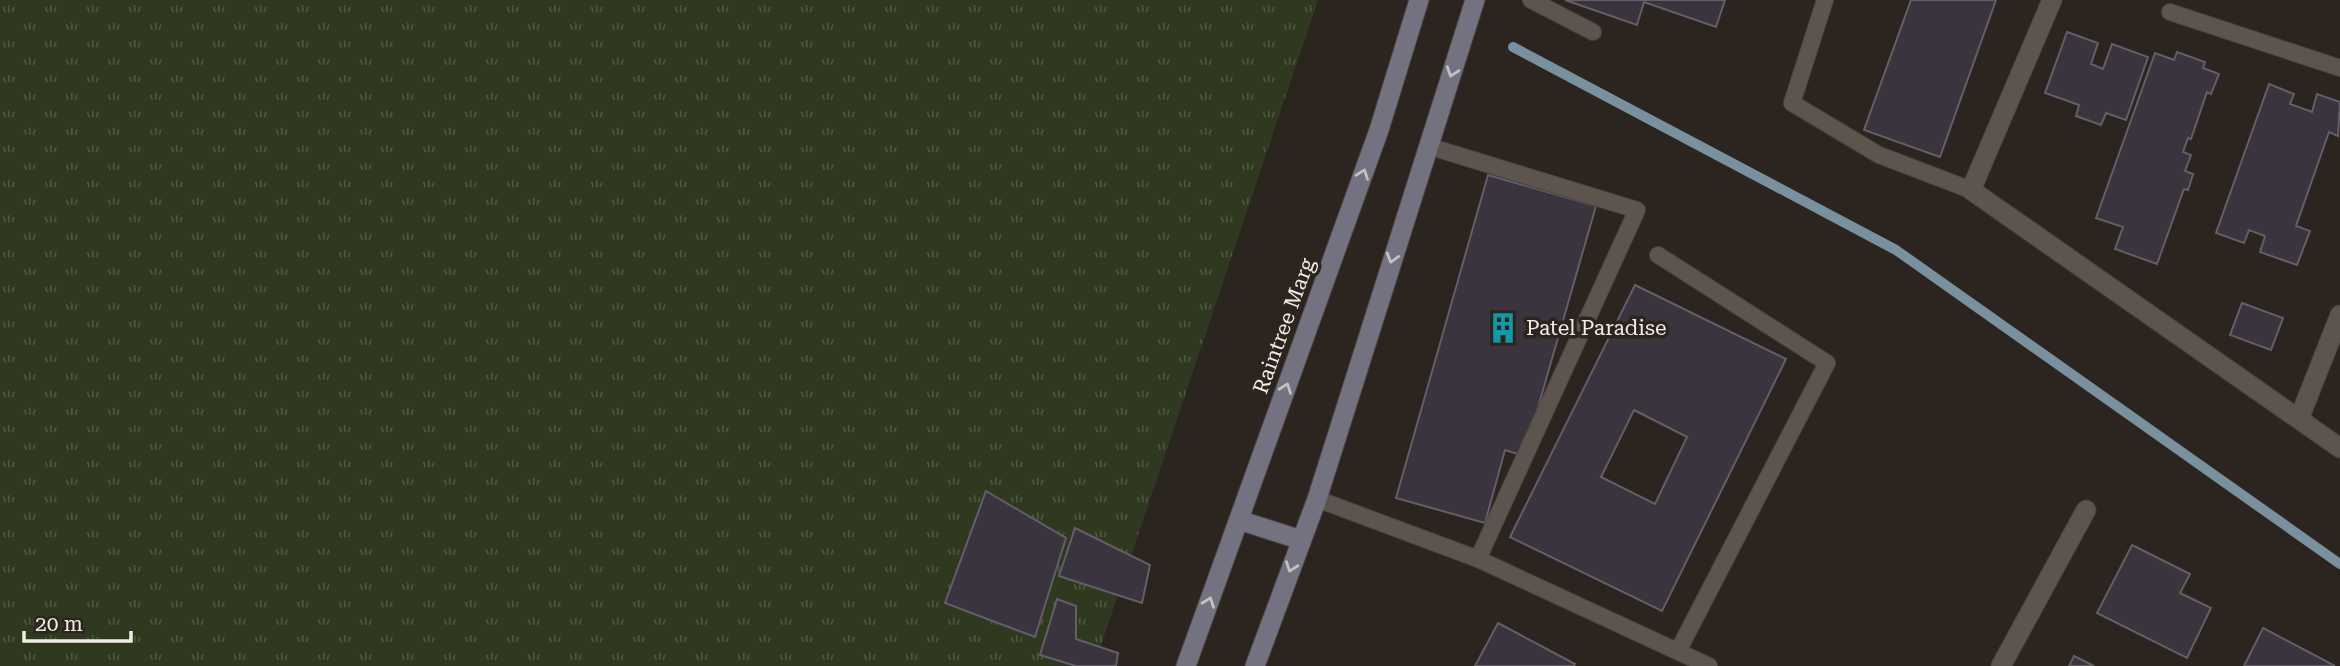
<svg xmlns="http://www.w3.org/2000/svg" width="2340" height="666" font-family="'Roboto Serif',serif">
<defs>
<pattern id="park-tufts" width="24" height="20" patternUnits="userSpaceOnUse" patternTransform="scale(1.75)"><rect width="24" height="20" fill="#2e3920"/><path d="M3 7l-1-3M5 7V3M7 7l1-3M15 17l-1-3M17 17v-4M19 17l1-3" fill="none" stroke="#4d5640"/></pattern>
</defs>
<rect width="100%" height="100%" fill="#2c241e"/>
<path fill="url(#park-tufts)" d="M0 0H1318L1094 666H0Z"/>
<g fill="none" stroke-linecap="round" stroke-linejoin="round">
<path stroke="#79909e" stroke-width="10" d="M1513 47 1896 250 2340 564"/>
</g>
<g fill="#39343d" stroke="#635e67" stroke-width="2" fill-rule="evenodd">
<path d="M1565 0H1725L1716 27 1644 2 1637 25Z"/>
<path d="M1911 0H1996L1940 157 1864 130Z"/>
<path d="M2067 32 2098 43 2091 64 2103 69 2112 44 2148 57 2126 120 2106 113 2101 125 2076 116 2079 105 2045 93Z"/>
<path d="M2177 52 2205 62 2203 68 2219 74 2211 94 2207 92 2191 139 2188 138 2183 152 2191 155 2185 171 2193 174 2188 190 2184 189 2157 264 2115 249 2123 227 2096 218 2155 53 2174 60Z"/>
<path d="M2269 84 2294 94 2290 104 2312 112 2317 94 2340 102 2338 136 2329 132 2296 226 2310 231 2297 265 2260 252 2265 236 2249 230 2244 243 2216 233Z"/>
<path d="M1488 175 1596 206 1524 456 1505 450 1485 523 1396 498Z"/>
<path d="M1635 285 1786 359 1662 611 1510 537ZM1634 410 1687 437 1655 504 1601 477Z"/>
<path d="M2242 303 2283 318 2271 350 2230 335Z"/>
<path d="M986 491 1066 538 1035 637 945 603Z"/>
<path d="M1075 528 1150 565 1142 603 1059 576Z"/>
<path d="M2132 545 2190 574 2180 593 2211 608 2187 658 2097 613Z"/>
<path d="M1057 599 1076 606V639L1118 653 1116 666H1076L1040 655Z"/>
<path d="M1498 623 1575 664 1574 666H1475Z"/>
<path d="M2263 628 2335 666H2244Z"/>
<path d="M2074 656 2094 666H2069Z"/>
</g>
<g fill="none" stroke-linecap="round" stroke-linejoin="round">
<defs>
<g id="service">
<path d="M1531 0 1593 32"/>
<path d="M1825 0 1792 103 1879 155 1971 190"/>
<path d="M2170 12 2340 68"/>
<path d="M1428 146 1637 210 1478 559"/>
<path d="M1658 255 1827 363 1678 651"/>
<path d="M1317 499 1478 559 1709 666"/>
</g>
<g id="minor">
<path d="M2052 0 1971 190 2340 448"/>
<path d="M2299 419 2340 315"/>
<path d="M2001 666 2086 510"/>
</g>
<g id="secondary">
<path d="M1239 520 1301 540"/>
<path d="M1186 666 1379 130 1419 0"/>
<path d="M1255 666 1317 499 1475 0"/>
</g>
</defs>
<use href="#service" stroke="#49423e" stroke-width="18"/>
<use href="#minor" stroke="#49423e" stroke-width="21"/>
<use href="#secondary" stroke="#49423e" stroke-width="21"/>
<use href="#service" stroke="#5d544e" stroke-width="16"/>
<use href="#minor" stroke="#5d544e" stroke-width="19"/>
<use href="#secondary" stroke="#747180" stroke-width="19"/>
</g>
<defs><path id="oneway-chevron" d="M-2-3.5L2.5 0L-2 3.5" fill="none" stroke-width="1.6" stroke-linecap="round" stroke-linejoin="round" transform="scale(1.75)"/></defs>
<g stroke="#c5c0c3">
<use href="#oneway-chevron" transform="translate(1452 72) rotate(108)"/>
<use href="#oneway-chevron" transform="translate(1363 174) rotate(-70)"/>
<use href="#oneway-chevron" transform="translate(1392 258) rotate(107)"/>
<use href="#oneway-chevron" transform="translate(1286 388) rotate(-70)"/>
<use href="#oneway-chevron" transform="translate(1291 567) rotate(110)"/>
<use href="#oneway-chevron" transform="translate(1209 602) rotate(-70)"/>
</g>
<defs>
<symbol id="building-bare" viewBox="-9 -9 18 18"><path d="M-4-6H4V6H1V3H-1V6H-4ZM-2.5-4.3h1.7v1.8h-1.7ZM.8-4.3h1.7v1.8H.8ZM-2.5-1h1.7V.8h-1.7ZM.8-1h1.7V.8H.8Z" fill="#0f9aa8" stroke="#2c241e" stroke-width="2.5" paint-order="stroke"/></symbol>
</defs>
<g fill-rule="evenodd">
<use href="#building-bare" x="1481" y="306" width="44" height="44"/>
</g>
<g text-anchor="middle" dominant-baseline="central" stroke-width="7" stroke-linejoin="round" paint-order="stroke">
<g font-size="21" fill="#f1ebe7" stroke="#2c241e">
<text transform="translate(1284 326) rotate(-70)">Raintree Marg</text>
</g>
<g font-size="21" fill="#f1ebe7" stroke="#2c241e" text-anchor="start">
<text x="1526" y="328">Patel Paradise</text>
</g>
</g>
<path d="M24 631v10h107v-10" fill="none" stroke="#f1ebe7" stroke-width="3.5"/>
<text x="35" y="631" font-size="21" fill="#f1ebe7" stroke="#2c241e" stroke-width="5" paint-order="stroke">20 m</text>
</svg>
